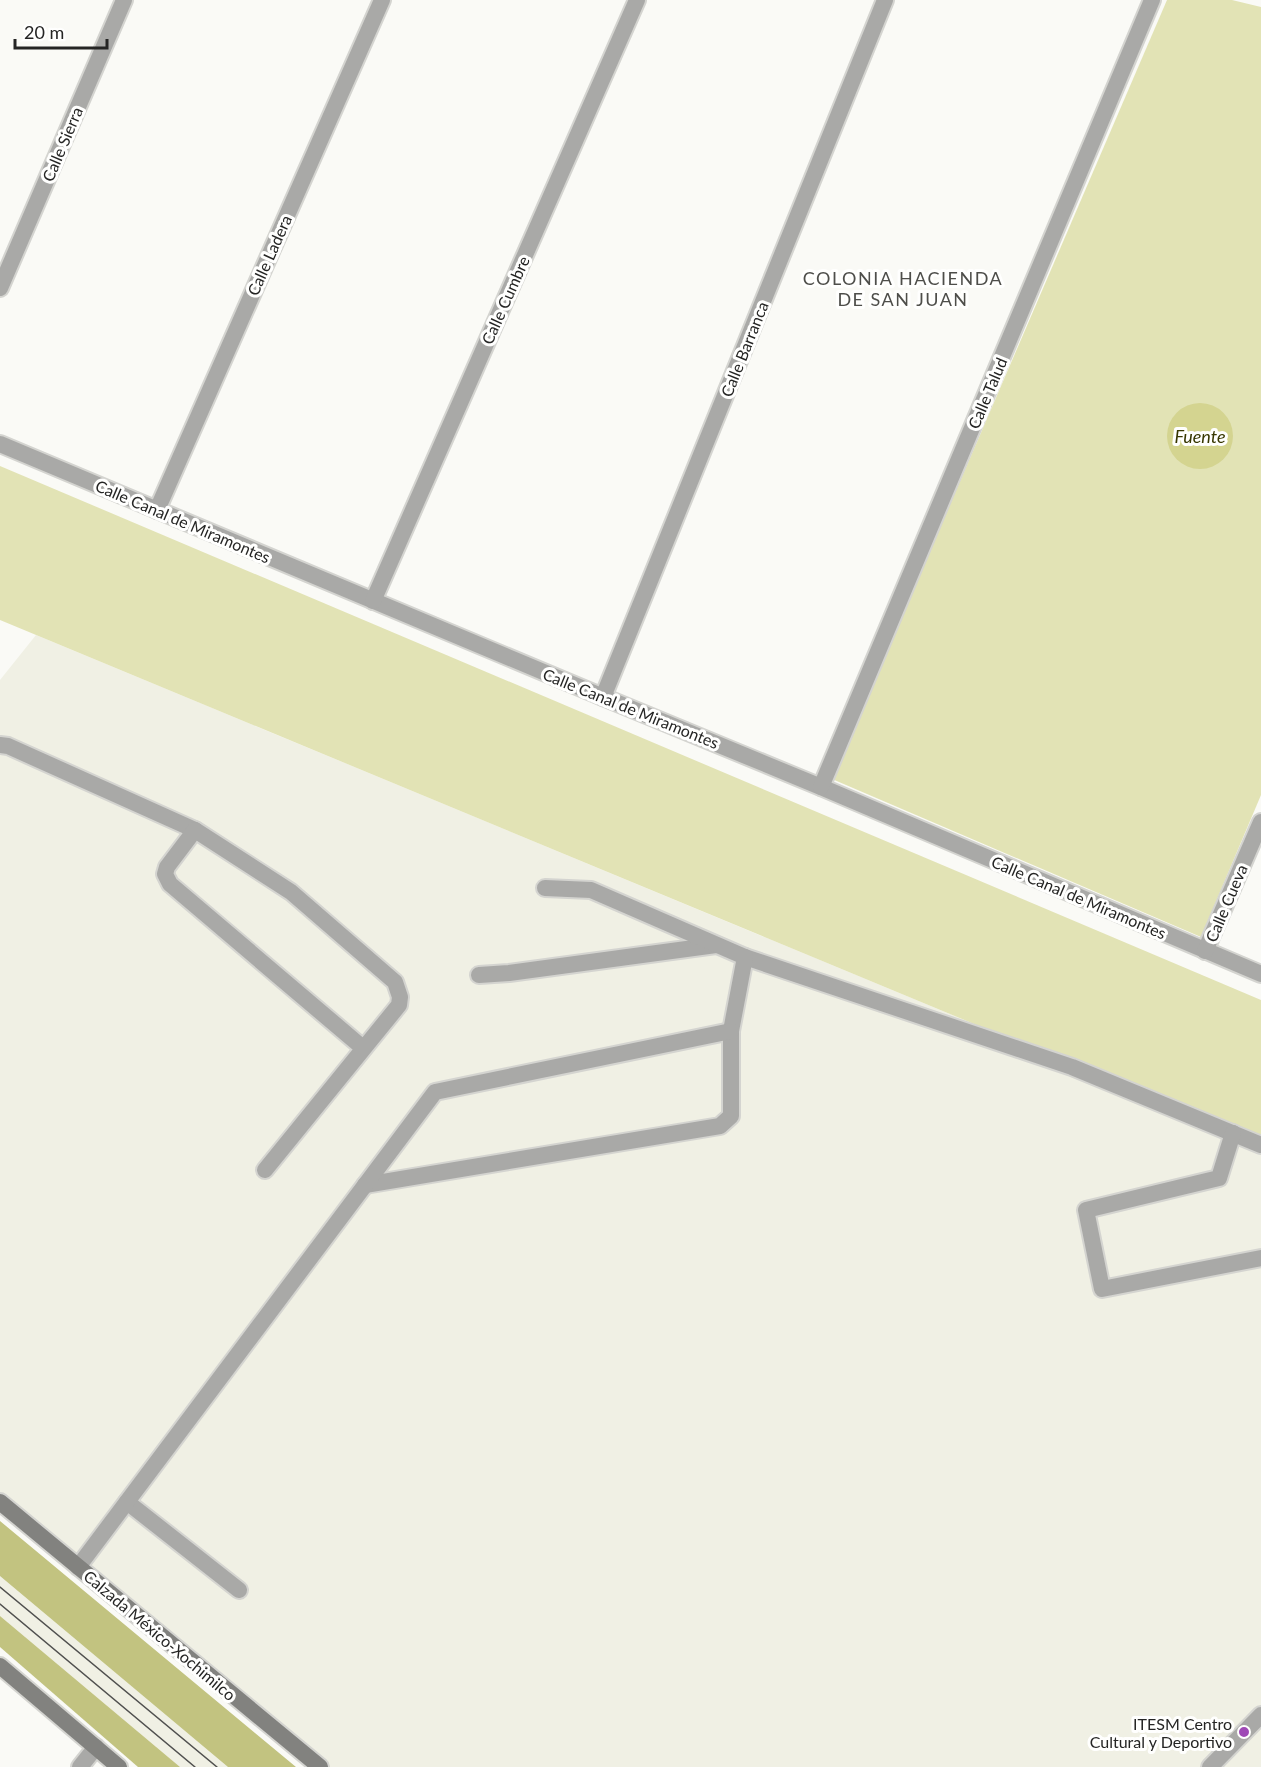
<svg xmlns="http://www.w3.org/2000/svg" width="1261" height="1767" font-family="Lato,sans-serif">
<rect width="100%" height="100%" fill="#fafaf6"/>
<g fill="#f0f0e4">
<path d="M36 635 1261 1143V1767H320L0 1502V680Z"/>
<path d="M0 1576 228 1767H180L0 1616Z"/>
</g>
<g fill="#e2e3b5">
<path d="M1167 0H1232L1261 7V795L1201 937 832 779Z"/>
<path d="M0 466 1261 1000V1143L0 620Z"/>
</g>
<g fill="#c2c380">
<path d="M0 1521 255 1733 296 1767H228L0 1576Z"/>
<path d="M0 1616 180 1767H138L0 1647Z"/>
</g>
<circle fill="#d4d490" cx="1200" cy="436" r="33"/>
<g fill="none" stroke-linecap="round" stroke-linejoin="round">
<defs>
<g id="service">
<path d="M0 745 8 746 195 830"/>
<path d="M745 957 1072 1067 1261 1145"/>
<path d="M479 975 509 973 716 945"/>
<path d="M1233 1133 1219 1178 1086 1210 1102 1289 1261 1258"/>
<path d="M265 1170 399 1005 400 997 395 982 291 892 195 830 167 867 165 874 170 884 363 1048"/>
<path d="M365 1185 720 1126 731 1116V1031L745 957 591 890 545 888"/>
<path d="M127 1502 239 1590"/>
<path d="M78 1567 435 1092 731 1031"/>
<path d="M80 1767 96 1747"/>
<path d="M1210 1767 1261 1715"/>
</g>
<g id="minor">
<path d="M0 288 124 0"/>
<path d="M0 444 603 697 821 787 1261 974"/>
<path d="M157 510 382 0"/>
<path d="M373 601 637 0"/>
<path d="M603 697 885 0"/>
<path d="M821 787 1152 0"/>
<path d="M1205 951 1261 822"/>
</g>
<g id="secondary">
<path d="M0 1502 320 1767"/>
<path d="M0 1666 119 1767"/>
</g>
</defs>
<use href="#service" stroke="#d4d4d0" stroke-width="20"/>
<use href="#minor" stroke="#d4d4d0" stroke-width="20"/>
<use href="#secondary" stroke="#d4d4d0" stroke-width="20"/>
<use href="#service" stroke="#a9a9a7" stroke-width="16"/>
<use href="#minor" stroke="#a9a9a7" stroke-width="16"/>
<use href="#secondary" stroke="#82827f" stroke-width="16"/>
<g stroke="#50504f" stroke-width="1.5">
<path d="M0 1587 217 1767"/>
<path d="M0 1604 195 1767"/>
</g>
</g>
<circle fill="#9f49b6" stroke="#fffffe" stroke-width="2" cx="1244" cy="1732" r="6"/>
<g text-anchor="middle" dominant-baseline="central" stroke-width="6" stroke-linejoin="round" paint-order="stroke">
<g font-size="16" fill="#252524" stroke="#fffffe">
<text transform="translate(62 144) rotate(-67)">Calle Sierra</text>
<text transform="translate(269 255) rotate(-66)">Calle Ladera</text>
<text transform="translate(505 300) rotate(-66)">Calle Cumbre</text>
<text transform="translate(744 349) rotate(-68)">Calle Barranca</text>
<text transform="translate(987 393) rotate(-67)">Calle Talud</text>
<text transform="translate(183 521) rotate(23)">Calle Canal de Miramontes</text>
<text transform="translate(631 708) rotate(22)">Calle Canal de Miramontes</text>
<text transform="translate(1079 897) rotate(23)">Calle Canal de Miramontes</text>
<text transform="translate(1226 903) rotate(-67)">Calle Cueva</text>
<text transform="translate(160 1635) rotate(40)">Calzada México-Xochimilco</text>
</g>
<g font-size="16" fill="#252524" stroke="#fffffe" text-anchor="end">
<text x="1232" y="1723">ITESM Centro<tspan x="1232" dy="18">Cultural y Deportivo</tspan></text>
</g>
<g font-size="18" letter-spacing="1.5" fill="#4e4e4a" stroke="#fffffe">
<text x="903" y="278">COLONIA HACIENDA<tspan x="903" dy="21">DE SAN JUAN</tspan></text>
</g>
<g font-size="18" font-style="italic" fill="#373700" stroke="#fffffe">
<text x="1200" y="436">Fuente</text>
</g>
</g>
<path d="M15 39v9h92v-9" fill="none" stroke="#252524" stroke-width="3"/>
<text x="24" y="39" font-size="18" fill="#252524" stroke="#fffffe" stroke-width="4.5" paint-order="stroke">20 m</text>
</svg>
